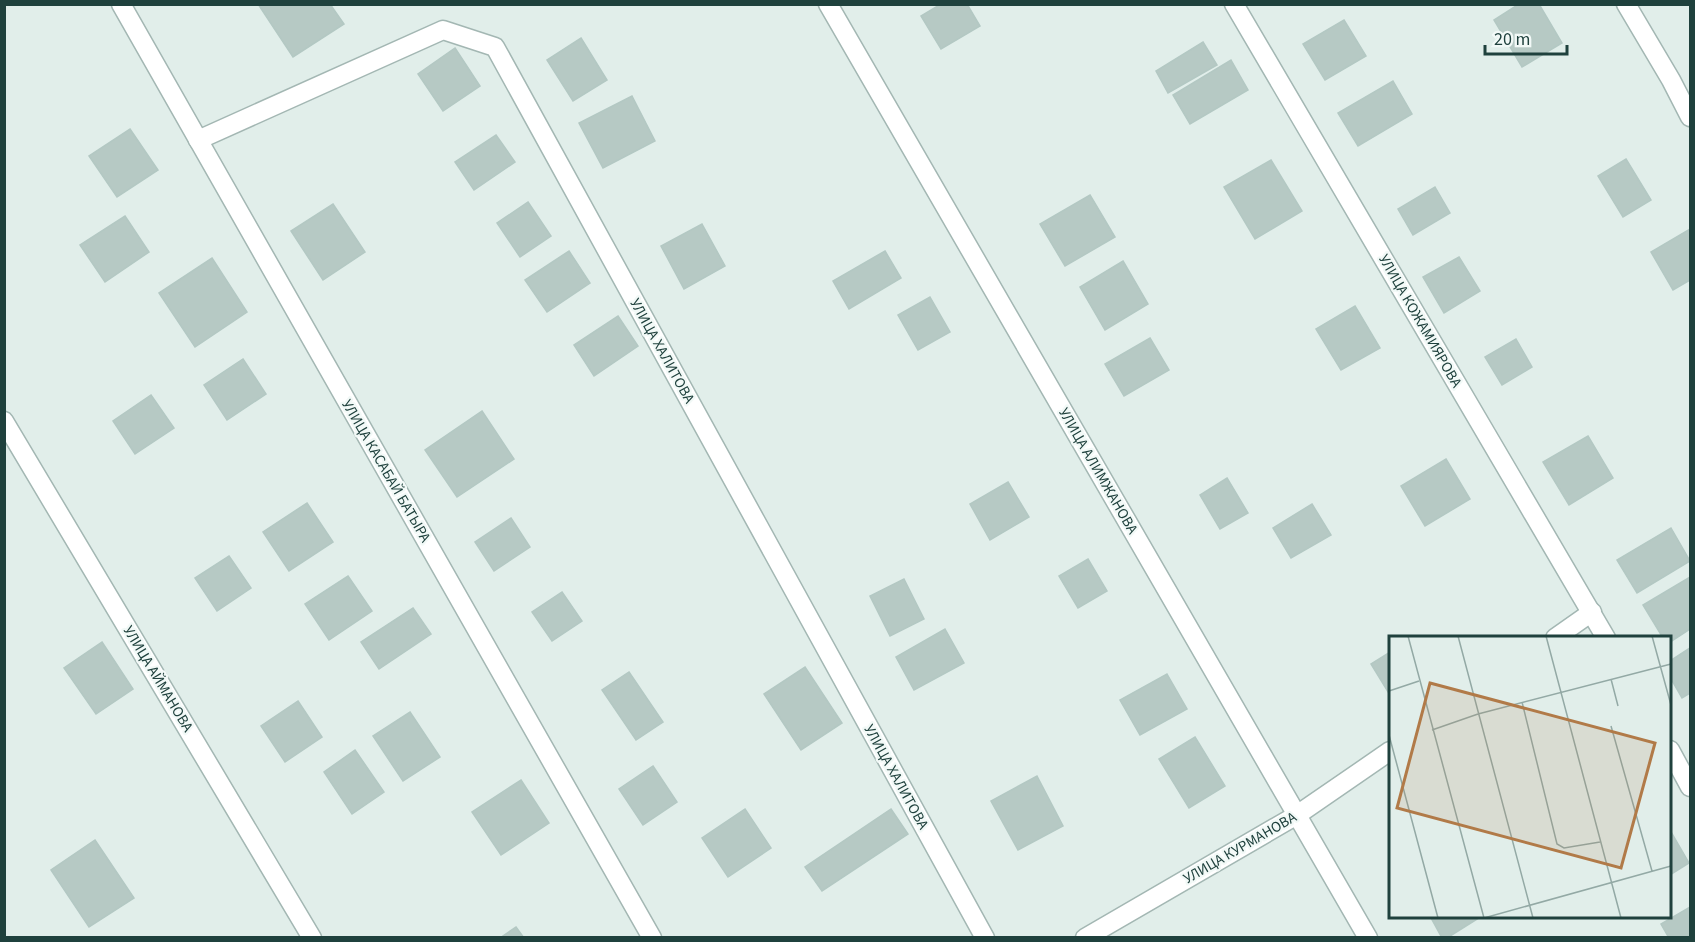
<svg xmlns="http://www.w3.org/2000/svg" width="1695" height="942" font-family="'Source Sans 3',sans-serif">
<rect width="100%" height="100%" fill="#e1eeea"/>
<g fill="#b6c9c4" stroke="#b3c8c3" stroke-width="1.5">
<path d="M258 4H330L344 24 293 57Z"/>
<path d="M941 4H967L980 26 941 49 921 16Z"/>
<path d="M1519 4H1539L1562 43 1522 67 1494 20Z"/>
<path d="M1344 20 1366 56 1325 80 1303 44Z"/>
<path d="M581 38 607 80 573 101 547 60Z"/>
<path d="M1203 42 1217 65 1168 93 1156 71Z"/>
<path d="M455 48 480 86 443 111 418 74Z"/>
<path d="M1231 60 1248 90 1190 124 1173 95Z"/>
<path d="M1393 81 1412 114 1358 146 1338 113Z"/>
<path d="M632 96 655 141 603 168 579 123Z"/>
<path d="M130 129 158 170 117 197 89 156Z"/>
<path d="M496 135 515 162 474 190 455 162Z"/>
<path d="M1626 159 1651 200 1623 217 1598 176Z"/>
<path d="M1271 160 1302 211 1255 239 1224 187Z"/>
<path d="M1435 187 1450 213 1413 235 1398 209Z"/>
<path d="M1090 195 1115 237 1065 266 1040 224Z"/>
<path d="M528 202 551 236 520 257 497 223Z"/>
<path d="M333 204 365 252 323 280 291 231Z"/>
<path d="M125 216 149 252 105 282 80 245Z"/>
<path d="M702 224 725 266 684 289 661 246Z"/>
<path d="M1690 229V280L1673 290 1651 252Z"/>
<path d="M569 251 590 283 547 312 525 280Z"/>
<path d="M885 251 901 278 849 309 833 281Z"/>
<path d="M1459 257 1480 291 1444 313 1423 277Z"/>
<path d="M212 258 247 312 195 347 159 293Z"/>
<path d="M1123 261 1148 304 1105 330 1080 287Z"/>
<path d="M930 297 950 332 918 350 898 315Z"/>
<path d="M1355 306 1380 348 1341 370 1316 329Z"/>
<path d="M618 316 638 346 594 376 574 345Z"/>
<path d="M1150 338 1169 370 1124 396 1105 364Z"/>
<path d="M1516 339 1532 367 1502 385 1485 357Z"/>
<path d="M243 359 266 394 227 420 204 385Z"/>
<path d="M151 395 174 428 135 454 113 421Z"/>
<path d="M482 411 514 459 457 497 425 450Z"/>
<path d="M1588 436 1613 478 1569 505 1543 462Z"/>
<path d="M1446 459 1470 499 1425 526 1401 486Z"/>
<path d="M1227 478 1248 513 1220 529 1200 495Z"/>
<path d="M1008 482 1029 517 990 540 970 504Z"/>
<path d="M307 503 333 542 289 571 263 532Z"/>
<path d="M1312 504 1331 535 1291 558 1273 528Z"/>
<path d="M511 518 530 547 494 571 475 542Z"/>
<path d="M1671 528 1690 561 1637 593 1617 560Z"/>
<path d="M229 556 251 588 217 611 195 578Z"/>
<path d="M1088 559 1107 591 1078 608 1059 576Z"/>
<path d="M348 576 372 611 329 640 305 604Z"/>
<path d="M1690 577V629L1670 642V638H1663L1643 605Z"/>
<path d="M904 579 924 619 890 636 870 596Z"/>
<path d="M562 592 582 621 552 641 532 612Z"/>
<path d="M413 608 431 634 379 669 361 642Z"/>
<path d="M945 629 964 663 914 690 896 657Z"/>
<path d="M102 642 133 689 96 714 64 668Z"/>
<path d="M1690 648V693L1682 698 1670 677V661Z"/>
<path d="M1390 652V695L1371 664Z"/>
<path d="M805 667 842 723 801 750 764 694Z"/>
<path d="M629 672 663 722 636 740 602 690Z"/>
<path d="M1167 674 1187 709 1140 735 1120 700Z"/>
<path d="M298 701 322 737 285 762 261 726Z"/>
<path d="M410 712 440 757 403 781 373 736Z"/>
<path d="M1195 737 1225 786 1189 808 1159 759Z"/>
<path d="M355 750 384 792 352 814 324 772Z"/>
<path d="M653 766 677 802 643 825 619 789Z"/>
<path d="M1037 776 1063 826 1018 850 991 801Z"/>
<path d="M521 780 549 823 501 855 472 812Z"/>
<path d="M745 809 771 848 728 877 702 838Z"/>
<path d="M891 809 908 834 822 891 805 867Z"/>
<path d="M1670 830 1689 863 1670 875Z"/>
<path d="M95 840 134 898 89 927 51 870Z"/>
<path d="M1690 907V938H1669L1661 924Z"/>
<path d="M1430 916H1482L1447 938H1442Z"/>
<path d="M516 927 524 938H500Z"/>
</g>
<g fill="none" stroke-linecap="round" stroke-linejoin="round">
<defs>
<g id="minor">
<path d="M121 4 652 938"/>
<path d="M1234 4 1606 638"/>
<path d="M1626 4 1671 80 1690 117"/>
<path d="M198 140 443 30 495 47 985 938"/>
<path d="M4 421 312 938"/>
<path d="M1555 638 1592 612"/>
<path d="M1670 750 1690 787"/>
<path d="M1297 815 1390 751"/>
</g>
<g id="tertiary">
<path d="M828 4 1368 938"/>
<path d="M1085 938 1297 815"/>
</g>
</defs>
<use href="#minor" stroke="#a3b7b3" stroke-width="21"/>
<use href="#tertiary" stroke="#a3b7b3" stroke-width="21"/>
<use href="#minor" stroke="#fff" stroke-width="18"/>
<use href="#tertiary" stroke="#fff" stroke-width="18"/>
</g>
<g text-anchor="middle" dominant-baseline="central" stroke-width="4.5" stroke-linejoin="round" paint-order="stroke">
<g font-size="15" fill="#1f413d" stroke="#f2f9f7">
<text transform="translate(1420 321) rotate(60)">УЛИЦА КОЖАМИЯРОВА</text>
<text transform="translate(662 351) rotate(61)">УЛИЦА ХАЛИТОВА</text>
<text transform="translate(386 471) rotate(60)">УЛИЦА КАСАБАЙ БАТЫРА</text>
<text transform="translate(1098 471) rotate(60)">УЛИЦА АЛИМЖАНОВА</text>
<text transform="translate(158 679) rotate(59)">УЛИЦА АЙМАНОВА</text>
<text transform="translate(896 777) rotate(61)">УЛИЦА ХАЛИТОВА</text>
<text transform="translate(1240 848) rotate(-30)">УЛИЦА КУРМАНОВА</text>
</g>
</g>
<g transform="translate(1389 636)">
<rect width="282" height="282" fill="#e1eeea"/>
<path fill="none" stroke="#93a9a5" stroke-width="1.5" d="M19 0 95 282M69 0 144 282M157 0 232 282M263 0 282 69M222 43 229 70M0 55 30 45M133 66 168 208 175 212 211 206M222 90 263 235M43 94 89 78 282 28M0 99 49 282M95 282 282 230"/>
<path fill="#b17a48" fill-opacity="0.15" stroke="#b17a48" stroke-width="3" d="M41 47 266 107 232 232 8 172Z"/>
<rect width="282" height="282" fill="none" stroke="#1f413d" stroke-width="3"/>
</g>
<rect width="1695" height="942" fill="none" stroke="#1f413d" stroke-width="12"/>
<path d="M1485 45v9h82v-9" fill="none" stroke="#1f413d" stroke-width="3"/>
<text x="1494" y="45" font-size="18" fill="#1f413d" stroke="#f2f9f7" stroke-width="4.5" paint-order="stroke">20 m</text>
</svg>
